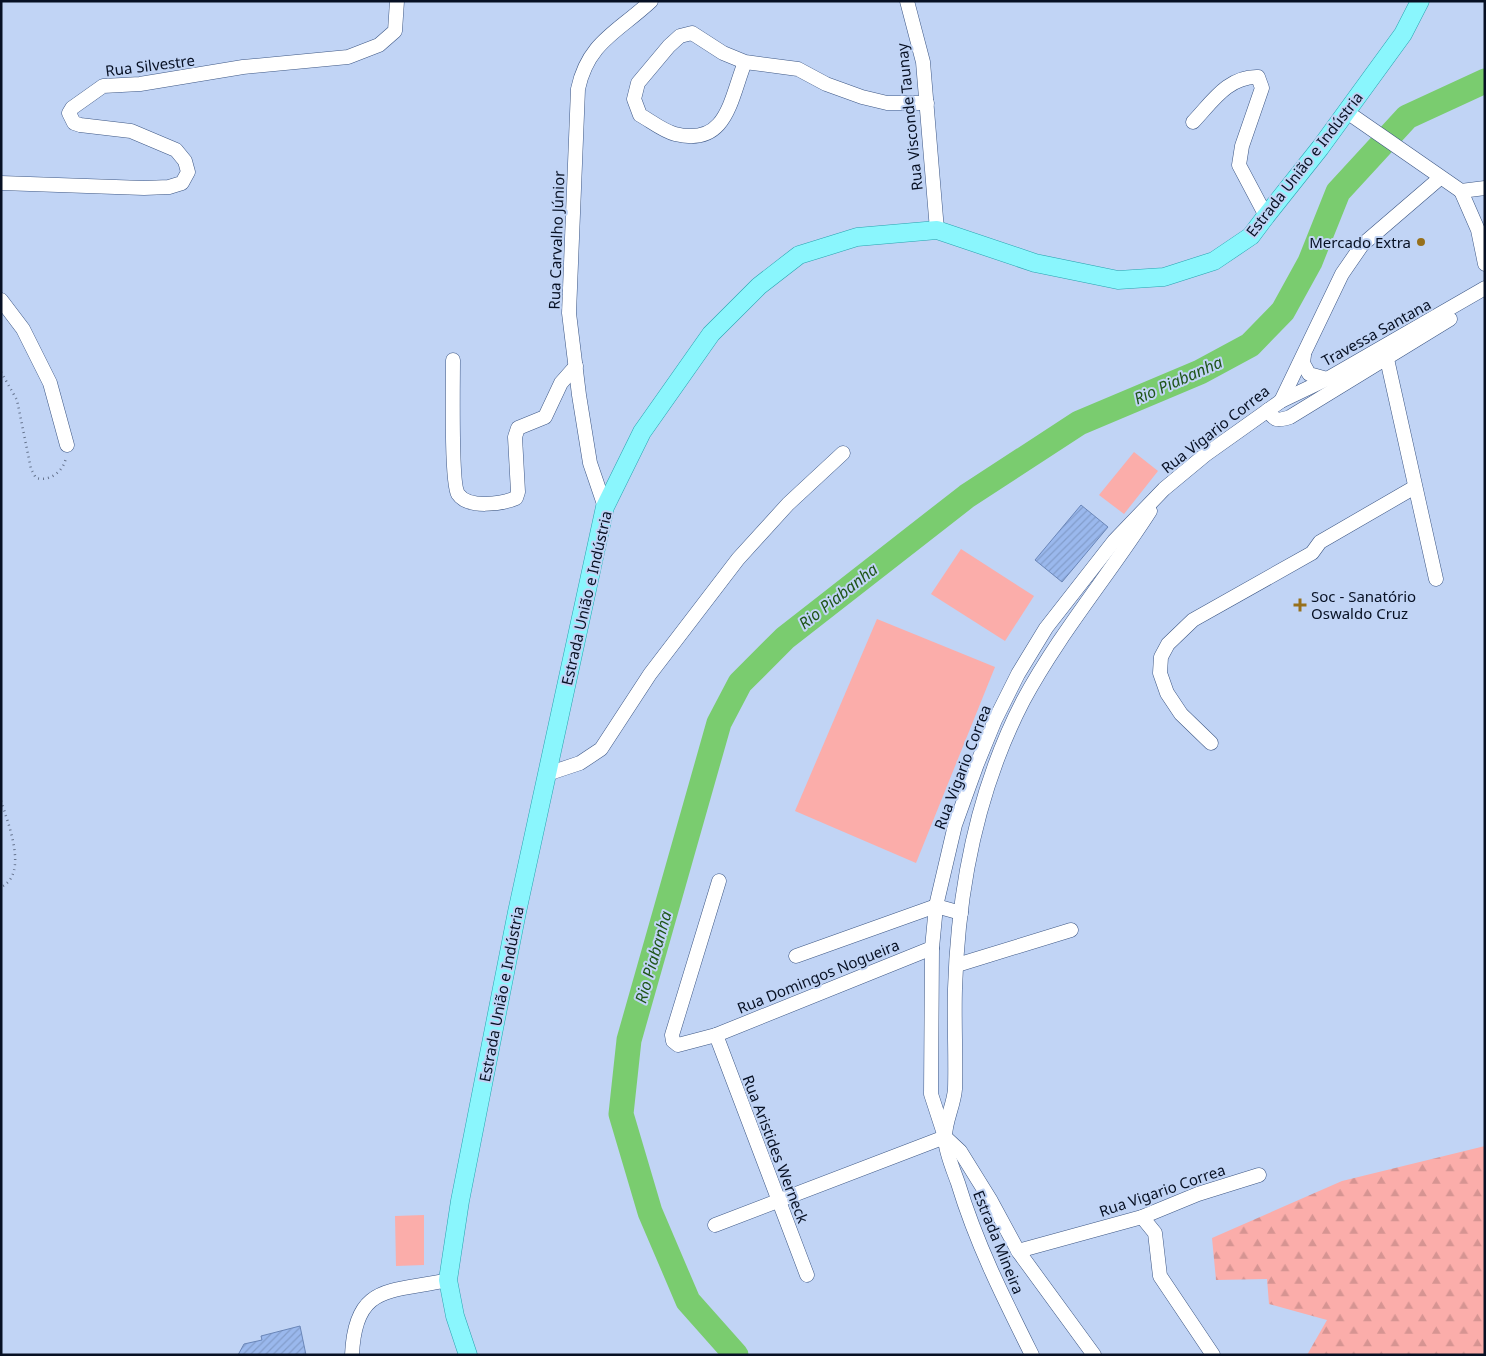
<svg xmlns="http://www.w3.org/2000/svg" width="1486" height="1356" font-family="'Noto Sans',sans-serif">
<defs>
<pattern id="forest-firs" width="22" height="20" patternUnits="userSpaceOnUse" patternTransform="scale(1.25)"><rect width="22" height="20" fill="#fbadaa"/><path d="M5 1l3.5 6h-7zM16 11l3.5 6h-7z" fill="#d69492"/></pattern>
<pattern id="building-hatch" width="6" height="6" patternUnits="userSpaceOnUse" patternTransform="scale(1.25)"><rect width="6" height="6" fill="#9ab8ed"/><path d="M-1 1l2-2M0 6l6-6M5 7l2-2" fill="none" stroke="#839dcb"/></pattern>
</defs>
<rect width="100%" height="100%" fill="#c1d4f5"/>
<path fill="url(#forest-firs)" d="M1485 1146V1355H1307L1327 1320 1269 1304 1267 1279 1216 1280 1212 1238 1342 1181Z"/>
<g fill="#fbadaa">
<path d="M1134 452 1158 471 1124 514 1099 495Z"/>
<path d="M961 549 1034 596 1005 641 931 594Z"/>
<path d="M877 619 995 667 916 863 795 811Z"/>
<path d="M424 1215V1265L396 1266 395 1216Z"/>
</g>
<g fill="none" stroke-linecap="round" stroke-linejoin="round">
<path stroke="#7acc6f" stroke-width="25" d="M736 1355 688 1301 650 1212 621 1114 629 1040 719 723 740 683 785 638 967 496 1079 423 1200 372 1250 345 1283 311 1310 262 1338 192 1407 117 1485 81"/>
</g>
<g fill="url(#building-hatch)" stroke="#6a86b8">
<path d="M1081 505 1108 527 1062 582 1035 560Z"/>
<path d="M300 1326 306 1355H238L244 1344 262 1340 261 1336Z"/>
</g>
<g fill="none" stroke-linecap="round" stroke-linejoin="round">
<defs>
<g id="minor">
<path d="M907 1 923 62 937 230"/>
<path d="M745 62C730 100 727 147 675 134 663 131 651 121 640 115L634 99 638 83 669 46 680 36 692 33 723 53 745 62 798 69 826 84 862 97 887 103H927"/>
<path d="M1347 112 1461 191 1485 188"/>
<path d="M1193 122C1212 102 1228 76 1258 77L1262 88 1242 146 1239 165 1266 216"/>
<path d="M1 183 144 188 169 187 182 183 188 172 185 161 176 150 131 131 80 125 74 123 69 113 72 108 103 86 140 84 243 67 348 57 379 45 395 31 397 1"/>
<path d="M1461 191 1478 230 1485 264"/>
<path d="M1 300 23 329 50 383 67 445"/>
<path d="M1304 355 1303 363 1309 374 1327 379"/>
<path d="M1387 359 1436 579"/>
<path d="M453 360C453 381 451 483 458 494 468 509 502 504 516 498L518 492 515 437 518 428 545 417 561 383 576 366"/>
<path d="M1281 401 1342 274 1362 245 1440 178"/>
<path d="M1268 410C1274 421 1278 421 1290 417L1450 319"/>
<path d="M605 507 590 463 579 395 569 313 578 89C588 42 618 32 651 1"/>
<path d="M1211 743 1181 714 1167 693 1160 673 1161 657 1168 644 1193 620 1312 553 1320 542 1415 487"/>
<path d="M547 774 580 763 601 749 650 674 738 559 788 504 843 453"/>
<path d="M719 881 672 1035 673 1041 678 1045 716 1035 932 948"/>
<path d="M796 956 936 906 961 913"/>
<path d="M957 965 1071 930"/>
<path d="M716 1035 807 1275"/>
<path d="M1142 1217 1155 1233 1160 1276 1213 1355"/>
<path d="M715 1225 945 1137"/>
<path d="M1018 1251 1142 1217 1198 1194 1259 1175"/>
<path d="M352 1355C355 1283 390 1293 448 1280"/>
<path d="M1032 1355C1004 1299 976 1243 958 1183 953 1169 946 1153 945 1139 944 1123 954 1105 955 1089 956 1056 954 1022 955 989 958 889 977 790 1023 701 1059 634 1109 575 1150 511"/>
<path d="M1094 1355 1018 1251 991 1201 960 1151 945 1137 931 1094 932 948 936 906 955 825 977 764 995 720 1018 674 1046 628 1114 541 1164 489 1205 455 1281 401 1327 379 1485 288"/>
</g>
<path id="major" d="M468 1355 455 1316 448 1280 460 1201 517 912 605 507 642 432 711 334 759 286 799 255 857 237 937 230 1035 263 1118 280 1164 277 1214 261 1251 236 1266 216 1320 148 1403 34 1420 1"/>
</defs>
<use href="#minor" stroke="#3d5785" stroke-width="15"/>
<use href="#major" stroke="#29a2af" stroke-width="19"/>
<g stroke="#66748e" stroke-width="2.5" stroke-dasharray="1 4" stroke-linecap="butt">
<path d="M1 372 17 400 31 469 36 478C50 482 64 471 66 457"/>
<path d="M1 801C8 823 29 874 1 887"/>
</g>
<use href="#minor" stroke="#fff" stroke-width="14"/>
<use href="#major" stroke="#8af6fd" stroke-width="18"/>
</g>
<g fill="#97701b" stroke="#c1d4f5" stroke-width="2">
<circle cx="1421" cy="242" r="5"/>
<path d="M1297.5 597.5h5v5h5v5h-5v5h-5v-5h-5v-5h5z"/>
</g>
<g text-anchor="middle" dominant-baseline="central" stroke-width="4" stroke-linejoin="round" paint-order="stroke">
<g font-size="15" fill="#071023" stroke="#c1d4f5">
<text transform="translate(150 65) rotate(-7)">Rua Silvestre</text>
<text transform="translate(909 117) rotate(-96)">Rua Visconde Taunay</text>
<text transform="translate(1304 164) rotate(-52)">Estrada União e Indústria</text>
<text transform="translate(556 240) rotate(-88)">Rua Carvalho Júnior</text>
<text transform="translate(1376 332) rotate(-29)">Travessa Santana</text>
<text transform="translate(1215 429) rotate(-38)">Rua Vigario Correa</text>
<text transform="translate(586 598) rotate(-77)">Estrada União e Indústria</text>
<text transform="translate(962 767) rotate(-69)">Rua Vigario Correa</text>
<text transform="translate(818 976) rotate(-22)">Rua Domingos Nogueira</text>
<text transform="translate(501 994) rotate(-79)">Estrada União e Indústria</text>
<text transform="translate(776 1149) rotate(69)">Rua Aristides Werneck</text>
<text transform="translate(1162 1190) rotate(-19)">Rua Vigario Correa</text>
<text transform="translate(999 1242) rotate(68)">Estrada Mineira</text>
</g>
<g font-size="15" fill="#071023" stroke="#c1d4f5" text-anchor="end">
<text x="1411" y="242">Mercado Extra</text>
<text x="1311" y="596" text-anchor="start">Soc - Sanatório<tspan x="1311" dy="17">Oswaldo Cruz</tspan></text>
</g>
<g font-size="16" font-style="italic" fill="#1f5518" stroke="#c1d4f5">
<text transform="translate(1178 380) rotate(-24)">Rio Piabanha</text>
<text transform="translate(838 596) rotate(-38)">Rio Piabanha</text>
<text transform="translate(653 957) rotate(-74)">Rio Piabanha</text>
</g>
</g>
<rect width="1486" height="1356" fill="none" stroke="#071023" stroke-width="5"/>
</svg>
